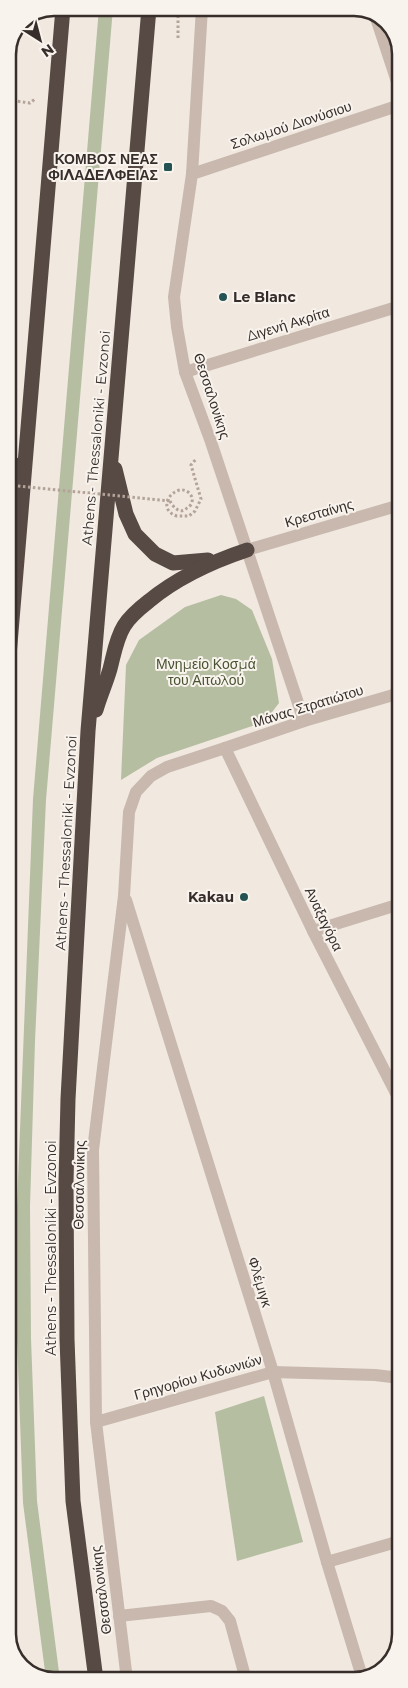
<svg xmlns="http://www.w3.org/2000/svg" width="408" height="1688" font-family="Montserrat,sans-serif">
<rect width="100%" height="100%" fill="#f1e8e0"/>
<g fill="#b6bea2">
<path d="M99 8H113L46 800 35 1041 30 1206 31 1338 37 1501 60 1680 46 1679 23 1503 17 1339V1206L33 799Z"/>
<path d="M221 595 236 599 252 610 272 659 279 703 269 716 258 724 157 758 121 780 126 665 139 640 185 607Z"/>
<path d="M264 1396 303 1542 237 1561 215 1412Z"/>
</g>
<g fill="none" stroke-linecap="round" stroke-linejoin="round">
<g stroke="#b3a398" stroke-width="3" stroke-dasharray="2.5 2.5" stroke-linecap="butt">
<path d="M178 38V8"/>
<path d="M8 100 30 103 35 99"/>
<path d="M170 501C173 507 180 515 187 508 189 507 192 504 192 502 194 494 184 487 177 491 165 496 162 512 177 516 181 516 185 516 189 516L195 511 201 499 191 465 196 459"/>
</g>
<path stroke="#c8b8ad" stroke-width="12" d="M119 1616 211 1606 222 1611 230 1621 246 1680"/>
<g stroke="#c8b8ad" stroke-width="12">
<path d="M375 15 400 91"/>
<path d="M192 174 202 8"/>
<path d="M185 372 400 306"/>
<path d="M304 721 400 693"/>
<path d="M126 900 273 1372 327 1562 363 1680"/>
<path d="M313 931 400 904"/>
<path d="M96 1422 273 1372 375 1375 400 1378"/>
<path d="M327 1562 400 1541"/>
<path d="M127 1680 96 1422 93 1150 124 896 129 812 136 792 151 776 167 767 225 748"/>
</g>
<g stroke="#c8b8ad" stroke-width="12">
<path d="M8 79 13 41"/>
<path d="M400 105 192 174 174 297 177 327 185 372 211 442 304 721 225 748 313 931 400 1101"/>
<path d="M247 550 400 505"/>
</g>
<g stroke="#574943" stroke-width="15">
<path d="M115 469 126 514 135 534 155 554 173 563 208 560"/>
<path d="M8 494 20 465"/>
<path d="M8 668 63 8"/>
<path d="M96 710C100 696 106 683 110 669 114 654 116 639 124 626 130 616 140 608 149 601 178 577 211 562 247 550"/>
<path d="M8 1636 10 1646"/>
<path d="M96 1680 73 1501 67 1339 66 1182 68 1099 88 731 149 8"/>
</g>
<path stroke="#b3a398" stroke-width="3" stroke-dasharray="2.5 2.5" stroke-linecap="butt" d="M8 485 170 501"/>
</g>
<g fill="#255354" stroke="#f8f3ed" stroke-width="2">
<rect x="163" y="162" width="10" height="10" rx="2.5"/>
<circle cx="223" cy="297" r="5"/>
<circle cx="244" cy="897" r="5"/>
</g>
<g text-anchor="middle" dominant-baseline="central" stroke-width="4" stroke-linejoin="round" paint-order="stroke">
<g font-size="14" fill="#372e2b" stroke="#f8f3ed">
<text transform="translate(291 125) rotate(-18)">Σολωμού Διονύσιου</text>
<text transform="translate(288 324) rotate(-17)">Διγενή Ακρίτα</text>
<text transform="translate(212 396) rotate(72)">Θεσσαλονίκης</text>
<text transform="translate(96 438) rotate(-85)">Athens - Thessaloniki - Evzonoi</text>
<text transform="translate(319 513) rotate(-16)">Κρεσταίνης</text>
<text transform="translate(308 706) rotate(-17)">Μάνας Στρατιώτου</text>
<text transform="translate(66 843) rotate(-87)">Athens - Thessaloniki - Evzonoi</text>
<text transform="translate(324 919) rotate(64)">Αναξαγόρα</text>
<text transform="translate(79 1185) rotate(-89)">Θεσσαλονίκης</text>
<text transform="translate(51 1248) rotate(-90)">Athens - Thessaloniki - Evzonoi</text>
<text transform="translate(260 1282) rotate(73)">Φλέμιγκ</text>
<text transform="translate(198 1377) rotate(-16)">Γρηγορίου Κυδωνιών</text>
<text transform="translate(101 1590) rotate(-97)">Θεσσαλονίκης</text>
</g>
<g font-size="14" font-weight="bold" fill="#372e2b" stroke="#f8f3ed" text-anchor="end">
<text x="158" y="159">ΚΟΜΒΟΣ ΝΕΑΣ<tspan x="158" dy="16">ΦΙΛΑΔΕΛΦΕΙΑΣ</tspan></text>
<text x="233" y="297" text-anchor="start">Le Blanc</text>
<text x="234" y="897">Kakau</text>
</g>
<g font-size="14" fill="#485331" stroke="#f8f3ed">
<text x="206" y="664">Μνημείο Κοσμά<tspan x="206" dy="16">του Αιτωλού</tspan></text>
</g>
</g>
<path d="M0 0H408V1688H0ZM54 16H354A38 38 0 0 1 392 54V1634A38 38 0 0 1 354 1672H54A38 38 0 0 1 16 1634V54A38 38 0 0 1 54 16Z" fill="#f8f3ed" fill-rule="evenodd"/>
<path fill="none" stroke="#372e2b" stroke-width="2.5" d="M54 16H354A38 38 0 0 1 392 54V1634A38 38 0 0 1 354 1672H54A38 38 0 0 1 16 1634V54A38 38 0 0 1 54 16Z"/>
<g transform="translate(40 40) rotate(144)" stroke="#f8f3ed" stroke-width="4" paint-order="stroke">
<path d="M0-4L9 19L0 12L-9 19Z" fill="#372e2b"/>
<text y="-8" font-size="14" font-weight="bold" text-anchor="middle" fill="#372e2b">N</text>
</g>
</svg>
